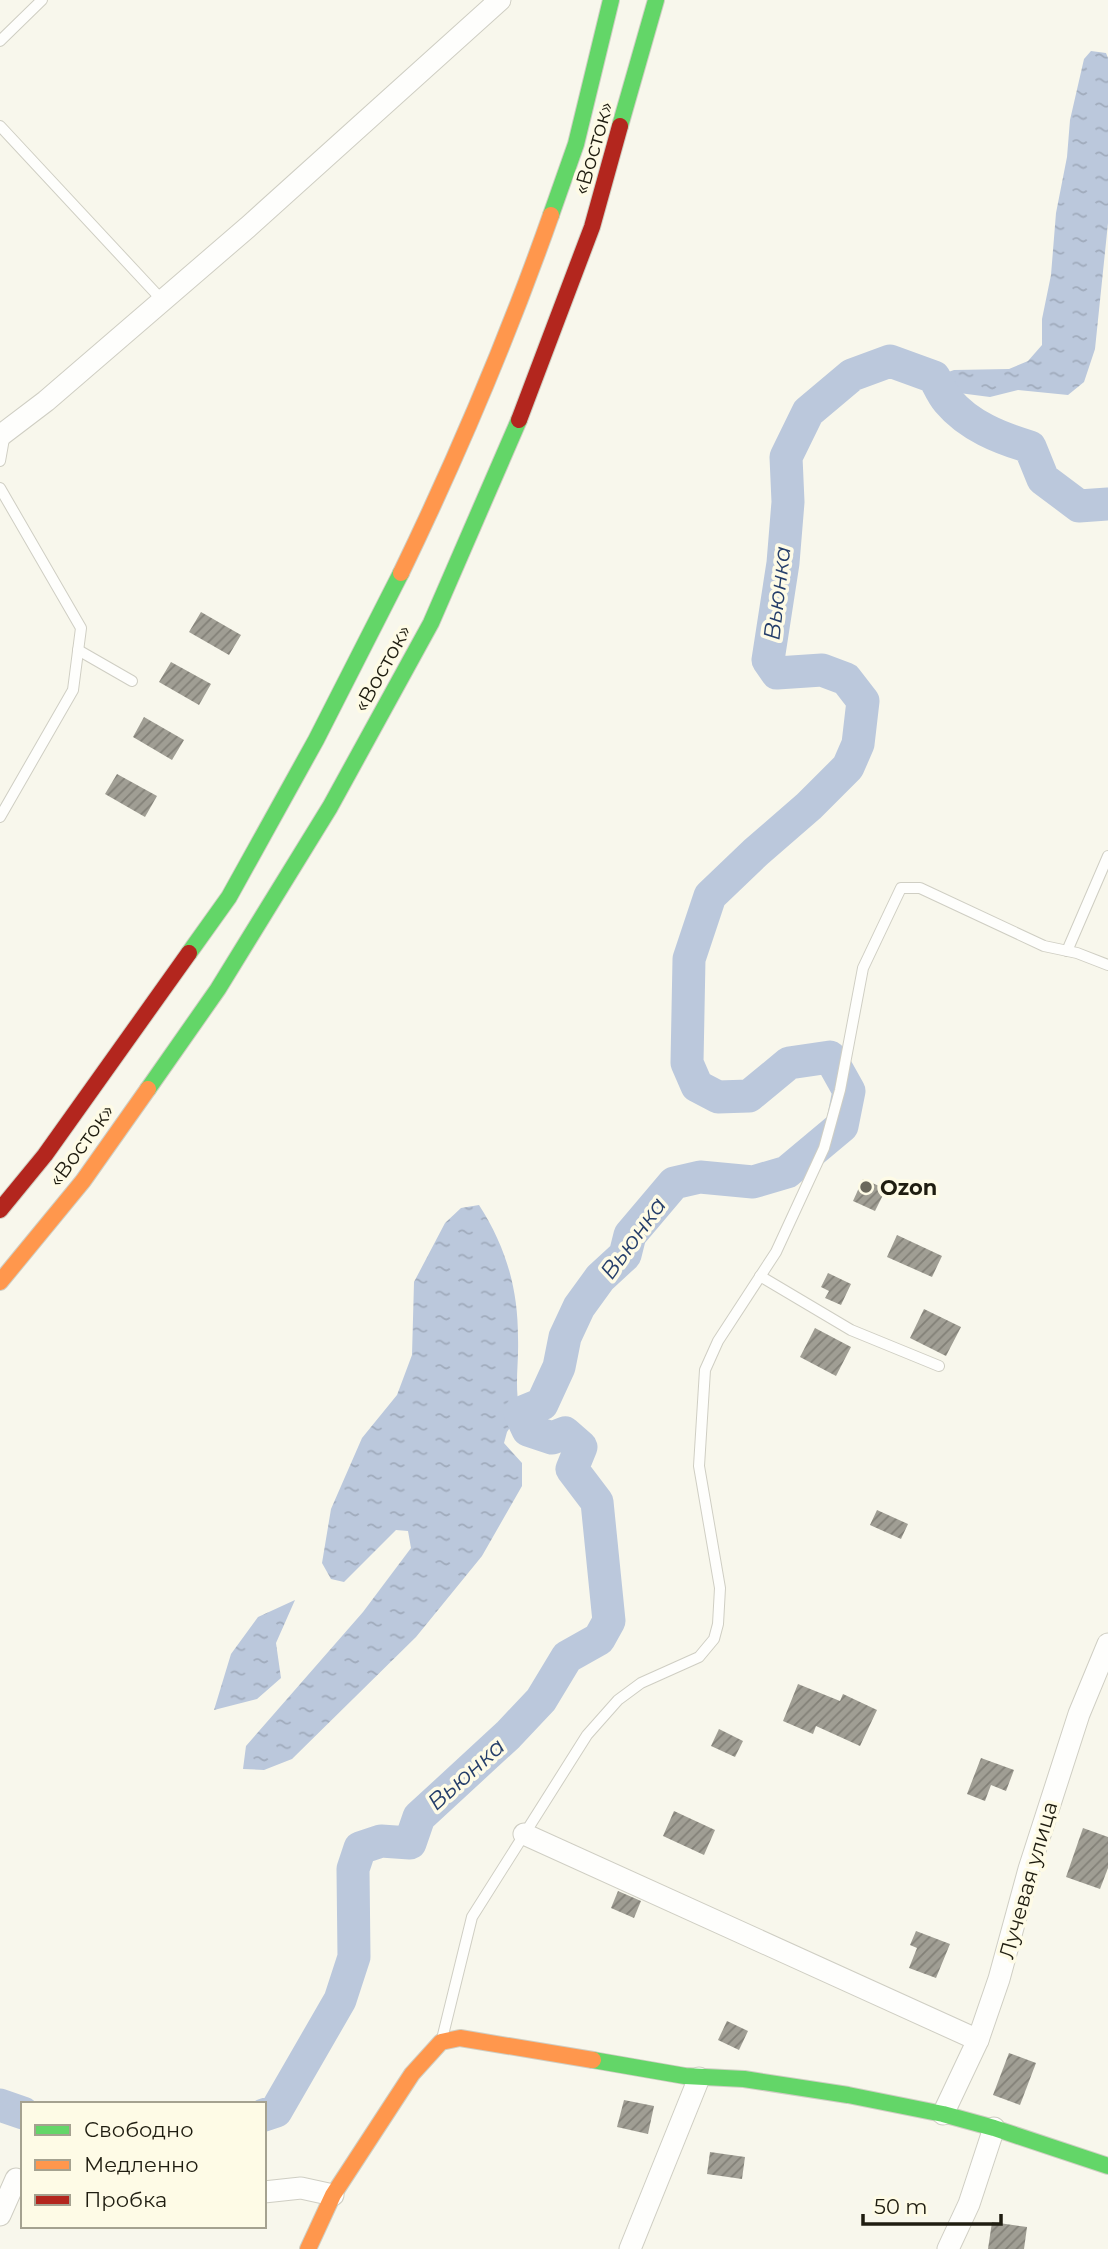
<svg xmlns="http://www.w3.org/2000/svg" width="1108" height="2249" font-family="Montserrat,sans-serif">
<defs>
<pattern id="water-ripples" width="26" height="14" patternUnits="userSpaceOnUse" patternTransform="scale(1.75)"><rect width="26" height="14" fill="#bbc8dc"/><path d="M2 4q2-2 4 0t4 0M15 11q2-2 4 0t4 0" fill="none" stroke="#a0abbc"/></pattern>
<pattern id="building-hatch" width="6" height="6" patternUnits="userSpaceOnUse" patternTransform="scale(1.75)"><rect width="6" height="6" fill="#a09e94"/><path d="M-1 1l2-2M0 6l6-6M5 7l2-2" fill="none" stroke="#828077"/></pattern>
</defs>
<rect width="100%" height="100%" fill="#f8f7ec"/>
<g fill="url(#water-ripples)">
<path d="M1091 51 1106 53 1108 58V223L1095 349 1084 382 1068 395 1018 390 990 397 959 393 947 401 934 377 954 370 1009 369 1028 361 1042 345V319L1051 275 1056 213 1067 157 1070 120 1084 59Z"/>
<path d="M479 1205C506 1247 518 1288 518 1338 519 1366 514 1384 520 1413L507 1432 504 1443 522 1463V1486L482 1556 416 1637 292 1759 264 1770 243 1769 246 1746 363 1612 411 1548 408 1531 396 1530 344 1582 331 1579 322 1563 331 1509 362 1438 397 1395 412 1355 414 1282 445 1223 461 1208Z"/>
<path d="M295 1600 276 1643 281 1678 257 1699 214 1710 231 1654 258 1617Z"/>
</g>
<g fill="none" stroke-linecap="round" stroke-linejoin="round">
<g stroke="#bbc8dc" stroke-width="33">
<path d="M0 2105 23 2113"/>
<path d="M264 2115 276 2111 340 2000 354 1957 353 1869 360 1848 381 1841 410 1843 419 1817 508 1735 541 1700 567 1657 599 1639 609 1621 597 1502 572 1469 581 1447 565 1433 552 1438 528 1430 520 1413 542 1404 559 1367 565 1337 579 1307 600 1278 625 1255 630 1235 674 1183 700 1177 753 1182 787 1172 842 1126 849 1091 830 1057 789 1063 749 1096 718 1097 697 1086 687 1063 689 959 710 896 756 852 809 806 848 767 858 744 863 701 846 679 822 670 777 673 768 660 783 563 788 502 786 457 808 412 852 375 890 361 934 377C938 384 942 394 948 401 969 426 1000 438 1030 447L1043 479 1079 506 1108 504"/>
</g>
</g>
<g fill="url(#building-hatch)">
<path d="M201 612 241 635 229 655 189 632Z"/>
<path d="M171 662 211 684 199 705 159 682Z"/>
<path d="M144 717 184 740 172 760 133 737Z"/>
<path d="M117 774 157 796 145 817 105 794Z"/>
<path d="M863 1179 886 1189 875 1211 853 1201Z"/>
<path d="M897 1235 942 1256 932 1277 887 1257Z"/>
<path d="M828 1273 851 1284 841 1305 825 1298 829 1291 821 1287Z"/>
<path d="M924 1309 961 1327 946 1356 910 1338Z"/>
<path d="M815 1328 851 1347 836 1376 800 1357Z"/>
<path d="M877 1510 908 1524 901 1539 870 1525Z"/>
<path d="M798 1684 840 1701 843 1694 877 1710 860 1746 816 1726 813 1734 783 1721Z"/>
<path d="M719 1729 743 1741 735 1757 711 1746Z"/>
<path d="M981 1758 1014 1770 1006 1791 991 1785 985 1801 967 1794Z"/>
<path d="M674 1811 715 1830 704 1855 663 1836Z"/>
<path d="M1083 1828 1108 1837V1868L1100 1889 1066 1877Z"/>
<path d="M618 1891 641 1901 634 1918 611 1908Z"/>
<path d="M916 1931 950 1944 936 1978 909 1968 917 1948 910 1945Z"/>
<path d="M727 2021 748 2031 739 2050 718 2040Z"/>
<path d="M1009 2053 1036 2063 1020 2105 993 2095Z"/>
<path d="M624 2100 654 2106 648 2134 617 2127Z"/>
<path d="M710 2152 745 2157 742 2179 707 2174Z"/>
<path d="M992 2222 1027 2227 1024 2249H988Z"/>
</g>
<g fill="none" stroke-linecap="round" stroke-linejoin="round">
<defs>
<g id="lane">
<path d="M0 41 42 0"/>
<path d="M0 126 162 300"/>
<path d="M0 461 5 433"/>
<path d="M0 488 81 628 73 690 0 817"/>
<path d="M78 650 132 681"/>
<path d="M1067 951 1108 856"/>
<path d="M760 1276 851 1330 939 1366"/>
<path d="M442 2039 472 1917 587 1735 618 1700 641 1683 699 1657 714 1639 718 1624 720 1588 699 1466 705 1370 718 1341 776 1252 824 1148 840 1090 863 968 901 888H920L1044 946 1077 953 1108 965"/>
</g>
<g id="street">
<path d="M0 436 46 401 248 227 500 0"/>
<path d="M524 1834 978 2040"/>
<path d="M943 2114 978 2040 999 1979 1029 1869 1079 1714 1108 1644"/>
<path d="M264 2192 301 2188 333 2195"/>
<path d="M0 2215 16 2179"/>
<path d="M630 2249 699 2078"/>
<path d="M948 2249 969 2204 994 2128"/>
</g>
<g id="fast">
<path d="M620 126 656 0"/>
<path d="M551 215 576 144 611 0"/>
<path d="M189 953 229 897 316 740 401 573"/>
<path d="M148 1089 218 989 330 807 431 623 519 420"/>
<path d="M593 2060 685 2076 744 2079 848 2095 943 2114 994 2128 1108 2166"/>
</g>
<g id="slow">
<path d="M401 573C457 457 508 337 551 215"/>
<path d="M0 1282 83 1181 148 1089"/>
<path d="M308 2249 333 2195 412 2074 441 2042 460 2038 593 2060"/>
</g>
<g id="jam">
<path d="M519 420 592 227 620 126"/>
<path d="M0 1210 45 1155 189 953"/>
</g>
</defs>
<use href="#lane" stroke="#cfcec3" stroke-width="12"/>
<use href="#street" stroke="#cfcec3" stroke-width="23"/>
<use href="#fast" stroke="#cfcec3" stroke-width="18"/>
<use href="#slow" stroke="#cfcec3" stroke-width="18"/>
<use href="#jam" stroke="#cfcec3" stroke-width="18"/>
<use href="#lane" stroke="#fefefc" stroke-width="10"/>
<use href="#street" stroke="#fefefc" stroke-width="21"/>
<use href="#fast" stroke="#63d668" stroke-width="16"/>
<use href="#slow" stroke="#ff974d" stroke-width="16"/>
<use href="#jam" stroke="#b3261e" stroke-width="16"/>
</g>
<circle fill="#6b695d" stroke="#fefbe6" stroke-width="2.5" cx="866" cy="1187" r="7"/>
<g text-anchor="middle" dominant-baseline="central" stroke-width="7" stroke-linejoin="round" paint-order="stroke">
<g font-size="21" fill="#1f1d10" stroke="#fefbe6">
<text transform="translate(593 148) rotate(-74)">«Восток»</text>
<text transform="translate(382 668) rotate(-61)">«Восток»</text>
<text transform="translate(81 1145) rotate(-54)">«Восток»</text>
<text transform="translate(1028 1880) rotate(-74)">Лучевая улица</text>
</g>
<g font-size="21" font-weight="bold" fill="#1f1d10" stroke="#fefbe6" text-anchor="start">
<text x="880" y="1187">Ozon</text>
</g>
<g font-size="23" font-style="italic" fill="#253e6a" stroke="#fefbe6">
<text transform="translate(777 593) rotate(-83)">Вьюнка</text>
<text transform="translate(633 1238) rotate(-54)">Вьюнка</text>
<text transform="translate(466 1774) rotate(-42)">Вьюнка</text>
</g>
</g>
<rect x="21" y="2102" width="245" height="126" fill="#fefbe6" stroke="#a5a290" stroke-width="2"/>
<rect x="35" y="2125" width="35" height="10" fill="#63d668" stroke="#a5a290" stroke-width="2"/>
<text x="84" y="2137" font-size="21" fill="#1f1d10">Свободно</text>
<rect x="35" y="2160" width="35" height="10" fill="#ff974d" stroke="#a5a290" stroke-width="2"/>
<text x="84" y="2172" font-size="21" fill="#1f1d10">Медленно</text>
<rect x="35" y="2195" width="35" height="10" fill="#b3261e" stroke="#a5a290" stroke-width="2"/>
<text x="84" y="2207" font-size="21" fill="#1f1d10">Пробка</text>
<path d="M863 2214v10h138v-10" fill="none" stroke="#1f1d10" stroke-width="3.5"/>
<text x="874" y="2214" font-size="21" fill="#1f1d10" stroke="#fefbe6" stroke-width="5" paint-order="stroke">50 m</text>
</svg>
